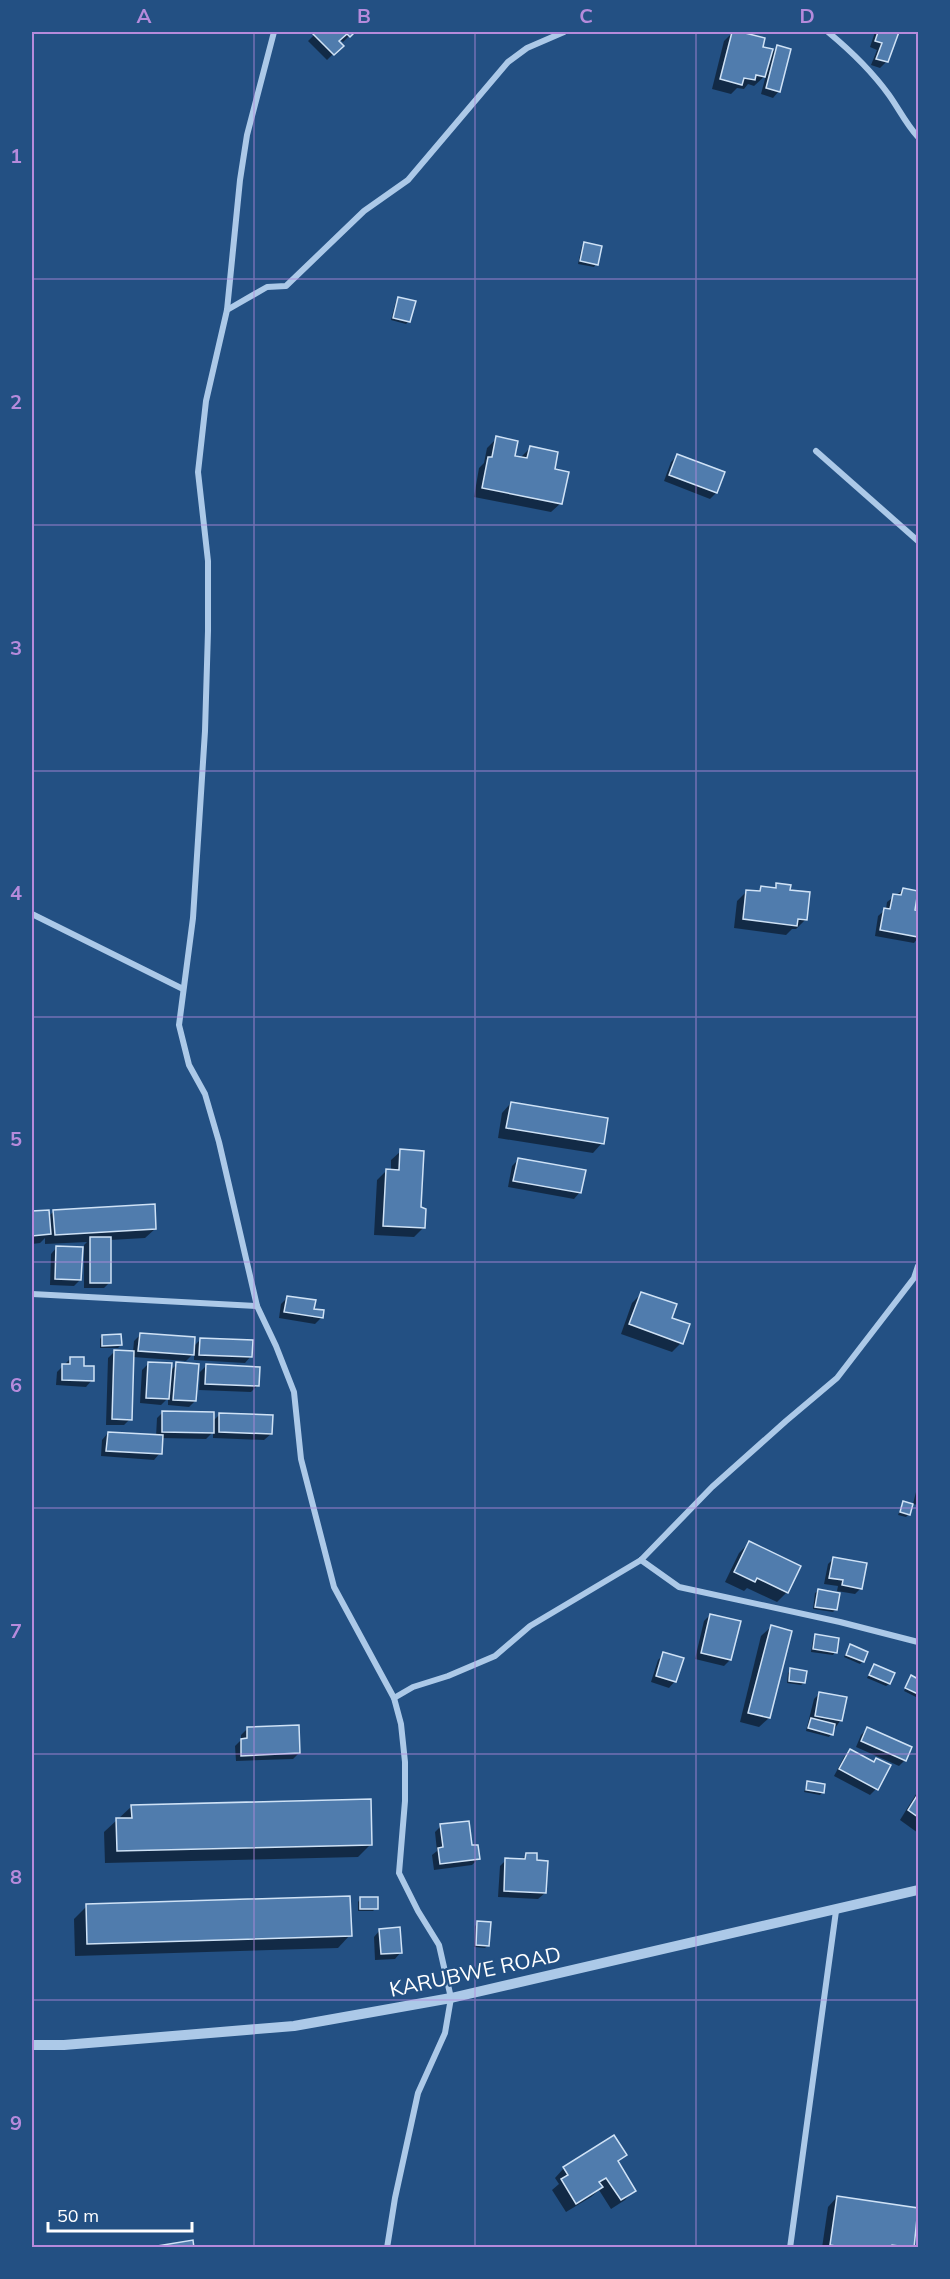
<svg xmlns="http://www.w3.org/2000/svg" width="950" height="2279" font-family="Mulish,sans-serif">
<rect width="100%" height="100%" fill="#235083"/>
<g fill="#0007">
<path d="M317 32H353L343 42 340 39 337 41 341 46 327 60 308 41Z"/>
<path d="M733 32 764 39 761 48 770 55 777 47 779 91 773 98 761 94 766 75 754 86 748 84 744 89 737 88 731 94 712 89 724 41Z"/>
<path d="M875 32H898L886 62 880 68 871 65 877 50 870 47Z"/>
<path d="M585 244 596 264 594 267 578 264 582 246Z"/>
<path d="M399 298 409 321 406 324 391 320 396 301Z"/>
<path d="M497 438 513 457 520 458 530 448 553 471 561 503 551 512 474 497 479 468 484 463 487 448Z"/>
<path d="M677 456 723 473 716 493 710 499 664 481 671 462Z"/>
<path d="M777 885 789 891 805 920 796 929H792L786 935 734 928 737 901 747 891 757 892 761 888 773 889Z"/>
<path d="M903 890 913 911 918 912V938L914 943 875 936 878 916 886 909 887 902Z"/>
<path d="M511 1103 602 1143 593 1153 498 1138 502 1113Z"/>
<path d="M401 1151 423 1228 414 1237 374 1235 377 1180 386 1171H391V1160Z"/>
<path d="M518 1160 580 1192 574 1199 508 1187 512 1166Z"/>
<path d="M54 1211 155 1229 145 1238 110 1240V1282L104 1288H84V1245L87 1242 45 1244V1238L40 1243 32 1244V1213L48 1212V1217Z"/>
<path d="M57 1247 80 1280 74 1286 50 1285 51 1254Z"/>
<path d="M641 1294 670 1319 681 1343 672 1352 621 1334 632 1303Z"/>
<path d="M288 1297 322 1317 315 1324 279 1318 281 1304Z"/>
<path d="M140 1335 193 1347 201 1339 251 1356 245 1363 194 1360V1353L186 1361 133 1357 130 1419 124 1425H106L108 1358 114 1352H133L134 1341Z"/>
<path d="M102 1336 121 1345 118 1348H100V1339Z"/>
<path d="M71 1358 82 1368 92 1380 86 1387 56 1385 57 1372Z"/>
<path d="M149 1363 170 1371 177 1364 195 1401 189 1407 168 1405V1398L161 1405 140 1403 142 1370Z"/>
<path d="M206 1366 257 1386 251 1392 199 1390 200 1372Z"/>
<path d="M163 1412 213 1421 220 1414 271 1434 264 1440 213 1438V1432L206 1439 161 1438 160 1453 154 1460 101 1456 102 1440 108 1433 156 1437 157 1418Z"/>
<path d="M918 1484V1505L913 1504Z"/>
<path d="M903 1503 909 1514 906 1517 898 1515Z"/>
<path d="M749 1543 787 1592 777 1602 747 1588 744 1591 725 1582 739 1553Z"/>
<path d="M834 1558 861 1588 855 1594 837 1591 838 1586 824 1584 828 1564Z"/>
<path d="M818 1591 835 1610 833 1612 813 1609 815 1593Z"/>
<path d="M710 1615 730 1660 724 1666 695 1659 704 1621Z"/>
<path d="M771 1627 769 1718 759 1727 740 1722 761 1636Z"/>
<path d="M816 1636 835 1652 833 1655 811 1652 813 1639Z"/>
<path d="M850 1646 863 1661 860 1664 844 1657Z"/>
<path d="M664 1654 675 1681 669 1688 651 1682 658 1660Z"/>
<path d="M874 1666 889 1684 886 1686 867 1678Z"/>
<path d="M791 1670 804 1683 801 1685 787 1683 788 1673Z"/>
<path d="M911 1677 918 1681V1698L904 1691Z"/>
<path d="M820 1693 840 1721 829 1737 806 1731 814 1699Z"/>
<path d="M247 1729 299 1753 293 1759 236 1761 235 1746 241 1740V1735Z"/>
<path d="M867 1729 905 1760 899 1766 856 1747 861 1735Z"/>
<path d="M850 1751 876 1789 870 1795 834 1776 844 1757Z"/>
<path d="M808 1783 823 1792 820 1795 804 1792Z"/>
<path d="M918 1791V1833L900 1820Z"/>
<path d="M132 1806 371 1844 358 1857 105 1863 104 1832Z"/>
<path d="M441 1826 471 1847 478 1859 472 1865 434 1870 432 1855 437 1851 435 1832Z"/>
<path d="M526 1855 545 1893 538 1899 498 1897 500 1866 506 1860H521Z"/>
<path d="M360 1899 376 1908 373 1911H358V1902Z"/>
<path d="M87 1906 350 1935 338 1948 75 1956 74 1919Z"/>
<path d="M478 1923 488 1945 485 1948 474 1947 475 1926Z"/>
<path d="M380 1930 401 1952 395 1959 375 1960 374 1937Z"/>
<path d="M625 2155 617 2163 634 2190 625 2200 611 2209 599 2190 591 2197 566 2212 552 2190 559 2184 555 2178 564 2168Z"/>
<path d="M837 2197 918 2209 912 2248H822L828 2207Z"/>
</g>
<g fill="#507cad" stroke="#cfe2f6" stroke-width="1.5">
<path d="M315 32H355L350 37 347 34 339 41 344 46 334 55 313 34Z"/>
<path d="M732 32H741L765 38 763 47 773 49 765 77 756 75 755 80 744 78 742 85 720 79Z"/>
<path d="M878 32H899L888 62 876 59 882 43 875 41Z"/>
<path d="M777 45 791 49 780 92 766 88Z"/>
<path d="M584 242 602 246 598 265 580 261Z"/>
<path d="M398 297 416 301 410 322 393 318Z"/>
<path d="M496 436 518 441 515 456 527 458 530 446 558 452 555 469 569 472 562 504 482 488 488 457H492Z"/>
<path d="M677 454 725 472 717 493 669 475Z"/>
<path d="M776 883 791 885 790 890 810 892 807 920 798 919 797 926 743 919 746 890 760 891 761 886 776 888Z"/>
<path d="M903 888 918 891 915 910 918 911V937L880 930 884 908 890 909 893 894 901 895Z"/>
<path d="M511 1102 608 1118 604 1144 506 1128Z"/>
<path d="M400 1149 424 1151 421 1207 426 1209 425 1228 383 1226 386 1169 399 1170Z"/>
<path d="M518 1158 586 1170 581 1193 513 1181Z"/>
<path d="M155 1204 156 1229 55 1235 53 1210Z"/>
<path d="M49 1210 51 1234 32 1236V1211Z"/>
<rect x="90" y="1237" width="21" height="46"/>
<path d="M56 1246 83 1247 81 1280 55 1279Z"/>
<path d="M641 1292 677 1304 672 1318 690 1324 683 1344 629 1324Z"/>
<path d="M287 1296 316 1300 314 1309 324 1310 323 1318 284 1312Z"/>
<path d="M140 1333 195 1337 194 1355 138 1351Z"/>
<path d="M121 1334 122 1345 102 1346V1335Z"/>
<path d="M200 1338 253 1340 252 1357 199 1355Z"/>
<path d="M114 1350 134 1351 132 1420 112 1419Z"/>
<path d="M70 1357H84V1366H94V1381L62 1380V1364H70Z"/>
<path d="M148 1362 172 1363 169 1399 146 1398Z"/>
<path d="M176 1362 199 1364 196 1401 173 1400Z"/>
<path d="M206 1364 260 1367 259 1386 205 1384Z"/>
<path d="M162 1411 214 1412V1433L162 1432Z"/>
<path d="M219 1413 273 1415 272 1434 219 1432Z"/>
<path d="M108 1432 163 1435 162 1454 106 1451Z"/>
<path d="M903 1501 913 1504 910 1515 900 1512Z"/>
<path d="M749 1541 801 1566 788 1593 757 1578 755 1582 734 1572Z"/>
<path d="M833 1557 867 1563 862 1589 842 1585 843 1580 829 1578Z"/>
<path d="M818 1589 840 1593 837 1610 815 1607Z"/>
<path d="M710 1614 741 1621 731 1660 701 1653Z"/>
<path d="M771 1625 792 1631 770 1718 748 1713Z"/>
<path d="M815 1634 839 1638 837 1653 813 1649Z"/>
<path d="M850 1644 868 1652 864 1662 846 1655Z"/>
<path d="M663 1652 684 1658 676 1682 656 1676Z"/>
<path d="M874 1664 895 1673 890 1684 869 1675Z"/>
<path d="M790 1668 807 1671 805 1683 789 1681Z"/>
<path d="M911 1675 918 1679V1694L905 1688Z"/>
<path d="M819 1692 847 1697 842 1721 815 1716Z"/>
<path d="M811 1718 835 1724 833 1735 808 1728Z"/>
<path d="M299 1725 300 1753 241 1756V1739L247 1738V1727Z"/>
<path d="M867 1727 912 1747 906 1761 861 1741Z"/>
<path d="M850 1749 874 1762 876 1758 891 1765 878 1790 839 1769Z"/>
<path d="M807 1781 825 1784 824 1793 806 1790Z"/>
<path d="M918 1794V1817L908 1810Z"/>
<path d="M371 1799 372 1845 117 1851 116 1818H132L131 1805Z"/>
<path d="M469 1821 472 1845H478L480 1859 440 1864 438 1848 443 1847 440 1824Z"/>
<path d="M526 1853H537V1860L548 1861 546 1893 504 1891 505 1858 525 1859Z"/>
<path d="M350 1896 352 1936 87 1944 86 1904Z"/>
<rect x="360" y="1897" width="18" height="12"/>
<path d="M477 1921 491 1922 489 1946 476 1945Z"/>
<path d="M400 1927 402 1953 381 1954 379 1929Z"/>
<path d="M614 2135 627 2155 618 2161 636 2191 621 2200 606 2178 599 2182 603 2187 576 2204 561 2179 568 2175 563 2167Z"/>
<path d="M837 2196 918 2208 914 2248 892 2245 891 2248H846L830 2245Z"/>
<path d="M193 2240 194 2248H145Z"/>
</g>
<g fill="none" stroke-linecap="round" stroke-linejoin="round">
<g stroke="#acc9e8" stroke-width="6">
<path d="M274 32 247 135 240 180 227 310 206 401 198 472 208 561V631L205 731 193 918 179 1025 189 1065 205 1094 219 1142 257 1306 276 1346 294 1392 301 1459 334 1587 394 1698 401 1724 405 1762V1801L399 1873 418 1911 439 1945 451 1998 445 2033 418 2093 395 2198 387 2248"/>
<path d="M828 32C851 51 871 70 889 95 899 109 906 124 918 137"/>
<path d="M227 310 267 287 286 286 364 211 408 180 508 62 527 48 564 32"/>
<path d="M816 451 918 541"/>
<path d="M32 914 183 989"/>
<path d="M32 1294 257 1306"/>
<path d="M641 1560 679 1587 840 1622 918 1642"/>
<path d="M394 1698 413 1687 448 1676 495 1656 530 1626 641 1560 712 1487 786 1421 837 1378 914 1278 918 1266"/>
<path d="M790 2248 836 1911"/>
</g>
<path stroke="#acc9e8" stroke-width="10" d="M32 2045H64L294 2026 451 1998 918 1890"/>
</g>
<path fill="none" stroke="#b68bdc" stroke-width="1.5" stroke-opacity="0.55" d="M254 32V2248M475 32V2248M696 32V2248M32 279H918M32 525H918M32 771H918M32 1017H918M32 1262H918M32 1508H918M32 1754H918M32 2000H918"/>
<g text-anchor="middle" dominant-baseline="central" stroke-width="4.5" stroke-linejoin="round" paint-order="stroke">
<g font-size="21" fill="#fff" stroke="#235083">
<text transform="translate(475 1971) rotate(-12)">KARUBWE ROAD</text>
</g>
</g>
<rect width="950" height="2279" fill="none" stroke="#235083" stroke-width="66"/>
<path d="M48 2222v9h144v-9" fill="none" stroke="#ffffff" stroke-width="3"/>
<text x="57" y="2222" font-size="18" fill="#ffffff" stroke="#235083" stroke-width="4.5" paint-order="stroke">50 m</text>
<rect x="33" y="33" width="884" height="2213" fill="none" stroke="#b68bdc" stroke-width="2"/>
<g font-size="20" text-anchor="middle" font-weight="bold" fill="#b68bdc">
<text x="144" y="23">A</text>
<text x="364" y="23">B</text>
<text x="586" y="23">C</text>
<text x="807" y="23">D</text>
<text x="16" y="163">1</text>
<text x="16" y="409">2</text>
<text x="16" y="655">3</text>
<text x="16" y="900">4</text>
<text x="16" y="1146">5</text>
<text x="16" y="1392">6</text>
<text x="16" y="1638">7</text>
<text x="16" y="1884">8</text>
<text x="16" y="2130">9</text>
</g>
</svg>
